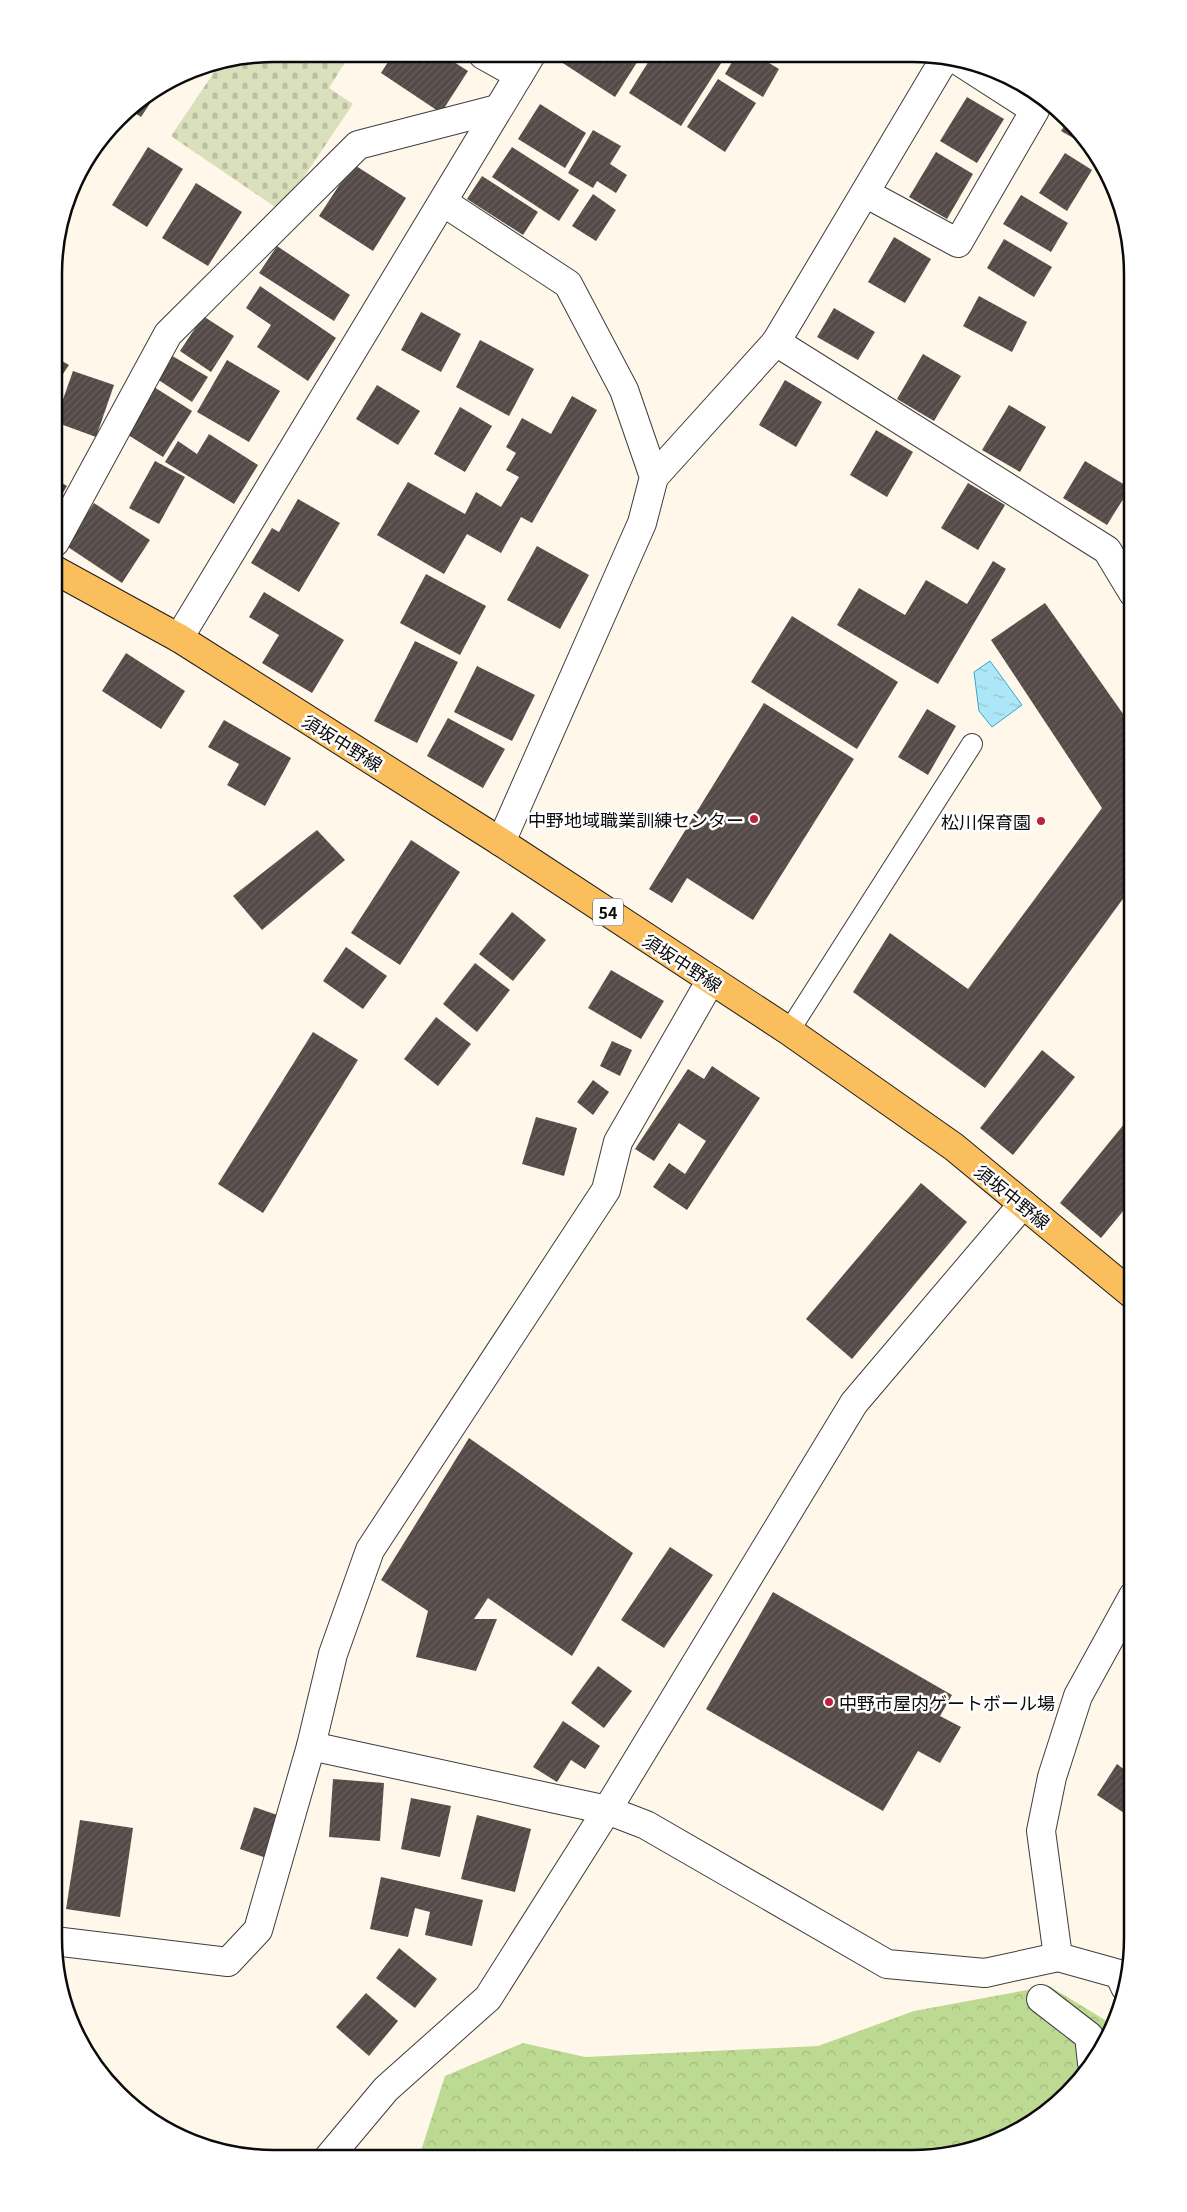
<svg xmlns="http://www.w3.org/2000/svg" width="1187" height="2212" font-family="Georgia,'Noto Sans JP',serif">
<defs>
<pattern id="forest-crowns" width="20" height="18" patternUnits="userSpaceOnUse" patternTransform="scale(1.25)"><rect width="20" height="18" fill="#bdda92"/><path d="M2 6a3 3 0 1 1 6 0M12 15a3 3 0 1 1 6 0" fill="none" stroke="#a1ba7d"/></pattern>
<pattern id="cemetery-stones" width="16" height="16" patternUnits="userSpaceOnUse" patternTransform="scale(1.25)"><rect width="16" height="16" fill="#d9e0bb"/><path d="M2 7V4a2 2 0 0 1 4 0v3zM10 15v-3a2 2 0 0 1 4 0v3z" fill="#b9bf9f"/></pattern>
<pattern id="water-ripples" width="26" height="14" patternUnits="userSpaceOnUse" patternTransform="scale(1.25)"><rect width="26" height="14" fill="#ade6f7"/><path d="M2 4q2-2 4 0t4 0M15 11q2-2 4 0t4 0" fill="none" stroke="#94c4d2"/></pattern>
<pattern id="building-hatch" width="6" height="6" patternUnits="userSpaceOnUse" patternTransform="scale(1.25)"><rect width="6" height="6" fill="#544a47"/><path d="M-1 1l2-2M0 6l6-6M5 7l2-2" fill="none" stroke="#68605d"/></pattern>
</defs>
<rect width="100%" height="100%" fill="#fff7e9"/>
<path fill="url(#forest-crowns)" d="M1049 1986 1105 2020 1108 2036 1087 2072 1035 2121 983 2147 912 2158 419 2157 445 2076 523 2043 585 2057 818 2046 914 2011Z"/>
<path fill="url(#cemetery-stones)" d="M275 54H350L329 88 353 104 281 211 171 136 219 65Z"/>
<path fill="url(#water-ripples)" stroke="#33a8cf" d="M990 661 1022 705 992 727 979 711 974 672Z"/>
<g fill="url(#building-hatch)">
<path d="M393 54 443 55 468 71 441 113 381 73Z"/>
<path d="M557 55 641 56 615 97 555 58Z"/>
<path d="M652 56 725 57 681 126 629 93Z"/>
<path d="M735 57H759L779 69 763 97 725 74Z"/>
<path d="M718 79 756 103 725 152 687 127Z"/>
<path d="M159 90 141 117 129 109 141 101Z"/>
<path d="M967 97 1004 119 977 163 940 141Z"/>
<path d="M540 104 586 133 565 168 518 139Z"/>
<path d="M1068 120 1094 150 1061 131Z"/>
<path d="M593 130 621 146 610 164 627 175 616 193 597 181 593 188 568 173Z"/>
<path d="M148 147 183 169 147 227 112 205Z"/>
<path d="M512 147 579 190 559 221 492 177Z"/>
<path d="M936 152 973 174 947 219 909 197Z"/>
<path d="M1065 153 1092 170 1067 211 1039 193Z"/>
<path d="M353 164 406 198 373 251 319 216Z"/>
<path d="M482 176 538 212 523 235 467 199Z"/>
<path d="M196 183 242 212 208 266 162 238Z"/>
<path d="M593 194 616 210 596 241 572 226Z"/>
<path d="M1021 195 1068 223 1051 252 1003 224Z"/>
<path d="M894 237 931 259 905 303 868 282Z"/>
<path d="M1004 239 1052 267 1034 297 987 268Z"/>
<path d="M277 246 350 295 334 321 259 273Z"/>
<path d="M260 286 336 338 308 381 257 347 271 325 246 308Z"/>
<path d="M979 296 1027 322 1012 352 963 326Z"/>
<path d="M834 308 875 332 858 360 817 337Z"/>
<path d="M421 312 461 334 441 372 401 350Z"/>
<path d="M203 316 234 336 211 372 180 351Z"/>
<path d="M480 340 534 369 509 416 456 387Z"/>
<path d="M169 354 208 377 192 402 154 377Z"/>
<path d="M923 354 961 376 934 421 897 399Z"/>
<path d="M55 357 69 365 55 386Z"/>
<path d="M227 360 280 391 249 442 197 412Z"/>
<path d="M73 371 114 385 96 437 55 422Z"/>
<path d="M785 380 822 402 796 447 759 425Z"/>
<path d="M377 385 420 411 398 445 356 419Z"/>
<path d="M154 387 192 411 163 457 125 433Z"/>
<path d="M572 396 597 410 532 523 521 517 501 553 467 534 444 574 377 535 408 482 465 514 476 492 501 507 519 477 506 470 516 453 506 447 522 418 551 434Z"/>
<path d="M1009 405 1046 427 1020 472 982 450Z"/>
<path d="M460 407 492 426 465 472 434 454Z"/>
<path d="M876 430 913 452 887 497 850 475Z"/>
<path d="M209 434 258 465 234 504 165 462 178 441 197 454Z"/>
<path d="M155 461 185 477 159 524 129 508Z"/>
<path d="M1085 461 1130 488 1107 525 1063 498Z"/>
<path d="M55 479 67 486 55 506Z"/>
<path d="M968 483 1005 505 978 550 941 528Z"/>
<path d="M298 499 340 523 299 592 251 563 272 528 279 532Z"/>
<path d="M94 503 150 540 122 583 65 545Z"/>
<path d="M537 546 589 575 560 629 507 600Z"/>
<path d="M993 561 1006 569 938 684 837 625 859 588 905 615 926 580 967 604Z"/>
<path d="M426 574 486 606 460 655 400 623Z"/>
<path d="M264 592 344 640 312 693 262 663 279 635 249 617Z"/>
<path d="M1045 603 1133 728V885L985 1088 853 992 890 933 968 989 1102 808 991 640Z"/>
<path d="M792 616 898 682 857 749 751 682Z"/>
<path d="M415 641 458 662 417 743 374 721Z"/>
<path d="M126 653 185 691 161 729 102 691Z"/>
<path d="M477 666 535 695 512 741 454 712Z"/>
<path d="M764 703 854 759 753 920 687 878 672 903 649 889Z"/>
<path d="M927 709 956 726 928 775 898 757Z"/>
<path d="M448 718 505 749 483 788 427 756Z"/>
<path d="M224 720 291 758 265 806 227 785 239 764 208 747Z"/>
<path d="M317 830 345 860 262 930 233 896Z"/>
<path d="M411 840 460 872 400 965 351 933Z"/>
<path d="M512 912 546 940 513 981 479 954Z"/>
<path d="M346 947 387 976 363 1009 323 981Z"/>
<path d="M475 963 510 990 477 1032 443 1004Z"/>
<path d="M611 970 664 1001 641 1039 588 1008Z"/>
<path d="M436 1017 471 1044 438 1086 404 1059Z"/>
<path d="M313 1032 358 1060 263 1213 218 1184Z"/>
<path d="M612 1041 632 1050 620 1076 600 1066Z"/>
<path d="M1042 1050 1075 1077 1013 1155 980 1128Z"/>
<path d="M712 1066 760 1098 687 1210 653 1187 669 1163 685 1174 706 1141 679 1123 654 1161 635 1149 688 1069 704 1079Z"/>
<path d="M593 1080 609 1092 593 1115 577 1102Z"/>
<path d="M1133 1113V1199L1101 1238 1060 1203Z"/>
<path d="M536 1117 577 1128 564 1176 522 1164Z"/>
<path d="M921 1183 967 1222 852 1359 806 1319Z"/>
<path d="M469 1438 633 1553 572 1656 488 1598 474 1619H497L476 1671 416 1657 428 1611 381 1580Z"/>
<path d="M670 1547 713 1575 664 1648 621 1620Z"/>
<path d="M773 1592 952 1695 940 1716 961 1727 940 1763 918 1751 883 1811 706 1709Z"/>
<path d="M598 1666 632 1691 604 1728 571 1703Z"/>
<path d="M563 1721 600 1746 585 1769 571 1760 557 1782 533 1767Z"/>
<path d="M1117 1764 1133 1776V1819L1097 1795Z"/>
<path d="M333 1779 384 1783 380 1841 329 1837Z"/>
<path d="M411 1798 451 1806 440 1857 401 1849Z"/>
<path d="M254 1807 286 1818 272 1860 240 1849Z"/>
<path d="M477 1815 531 1829 515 1892 461 1879Z"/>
<path d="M80 1820 133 1828 120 1917 66 1909Z"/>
<path d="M381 1877 483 1900 472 1946 425 1935 430 1912 415 1908 408 1937 370 1929Z"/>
<path d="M1133 1907V1928L1123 1919Z"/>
<path d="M399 1948 437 1979 415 2008 376 1978Z"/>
<path d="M366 1993 398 2021 369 2056 336 2027Z"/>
</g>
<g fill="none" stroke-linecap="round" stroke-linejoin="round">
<defs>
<path id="service" d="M789 1031 972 744"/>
<g id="minor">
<path d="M483 55 519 75"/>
<path d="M865 193 958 243 1035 110 954 58"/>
<path d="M443 202 568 284 624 390 654 477 642 523 501 842"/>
<path d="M776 342 1107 550 1133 593"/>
<path d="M654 477 776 342 945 58"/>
<path d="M55 542 168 334 358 145 497 109"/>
<path d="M179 638 531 55"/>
<path d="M311 1746 607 1810 646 1825 887 1964 985 1973 1058 1957 1119 1974 1125 1987"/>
<path d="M54 1941 228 1962 258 1930 311 1746 333 1654 370 1550 606 1190 618 1142 711 980"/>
<path d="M1058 1957 1041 1831 1052 1777 1078 1696 1133 1596"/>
<path d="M1041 1999 1089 2036 1092 2063"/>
</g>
<path id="tertiary" d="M329 2157 386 2089 488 1998 607 1810 854 1403 1023 1204"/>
<path id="primary" d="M55 570 179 638 501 842 789 1031 954 1147 1133 1295"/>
</defs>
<use href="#service" stroke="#3e3e3e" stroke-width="22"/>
<use href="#minor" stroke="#3e3e3e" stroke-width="30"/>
<use href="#tertiary" stroke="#3e3e3e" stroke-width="30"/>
<use href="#primary" stroke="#1c1c1c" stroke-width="30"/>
<use href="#service" stroke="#fff" stroke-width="20"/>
<use href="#minor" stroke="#fff" stroke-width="28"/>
<use href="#tertiary" stroke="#fff" stroke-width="28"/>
<use href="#primary" stroke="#fbbe5d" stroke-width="28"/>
</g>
<g fill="#bd213f" stroke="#fff" stroke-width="2">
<circle cx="754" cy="819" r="5"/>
<circle cx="1041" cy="821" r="5"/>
<circle cx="829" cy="1702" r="5"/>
</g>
<g text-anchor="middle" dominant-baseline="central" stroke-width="5" stroke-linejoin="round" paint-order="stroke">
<rect fill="#fff" stroke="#545454" stroke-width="1" x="593" y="898.5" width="30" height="27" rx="4"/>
<g font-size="16" font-weight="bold" fill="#0b0b0b">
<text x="608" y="912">54</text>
</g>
<g font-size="18" fill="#0b0b0b" stroke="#fff">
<text transform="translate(343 742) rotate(32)">須坂中野線</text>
<text transform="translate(683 962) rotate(33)">須坂中野線</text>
<text transform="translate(1013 1196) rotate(39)">須坂中野線</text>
</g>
<g font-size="18" fill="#0b0b0b" stroke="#fff" text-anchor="end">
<text x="744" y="819">中野地域職業訓練センター</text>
<text x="1031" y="821">松川保育園</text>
<text x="839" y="1702" text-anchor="start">中野市屋内ゲートボール場</text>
</g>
</g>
<path d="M0 0H1187V2212H0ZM274 62H912A212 212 0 0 1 1124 274V1938A212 212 0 0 1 912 2150H274A212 212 0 0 1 62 1938V274A212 212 0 0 1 274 62Z" fill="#fff" fill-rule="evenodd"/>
<path fill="none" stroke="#0b0b0b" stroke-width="2.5" d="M274 62H912A212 212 0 0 1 1124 274V1938A212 212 0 0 1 912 2150H274A212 212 0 0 1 62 1938V274A212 212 0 0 1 274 62Z"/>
</svg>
